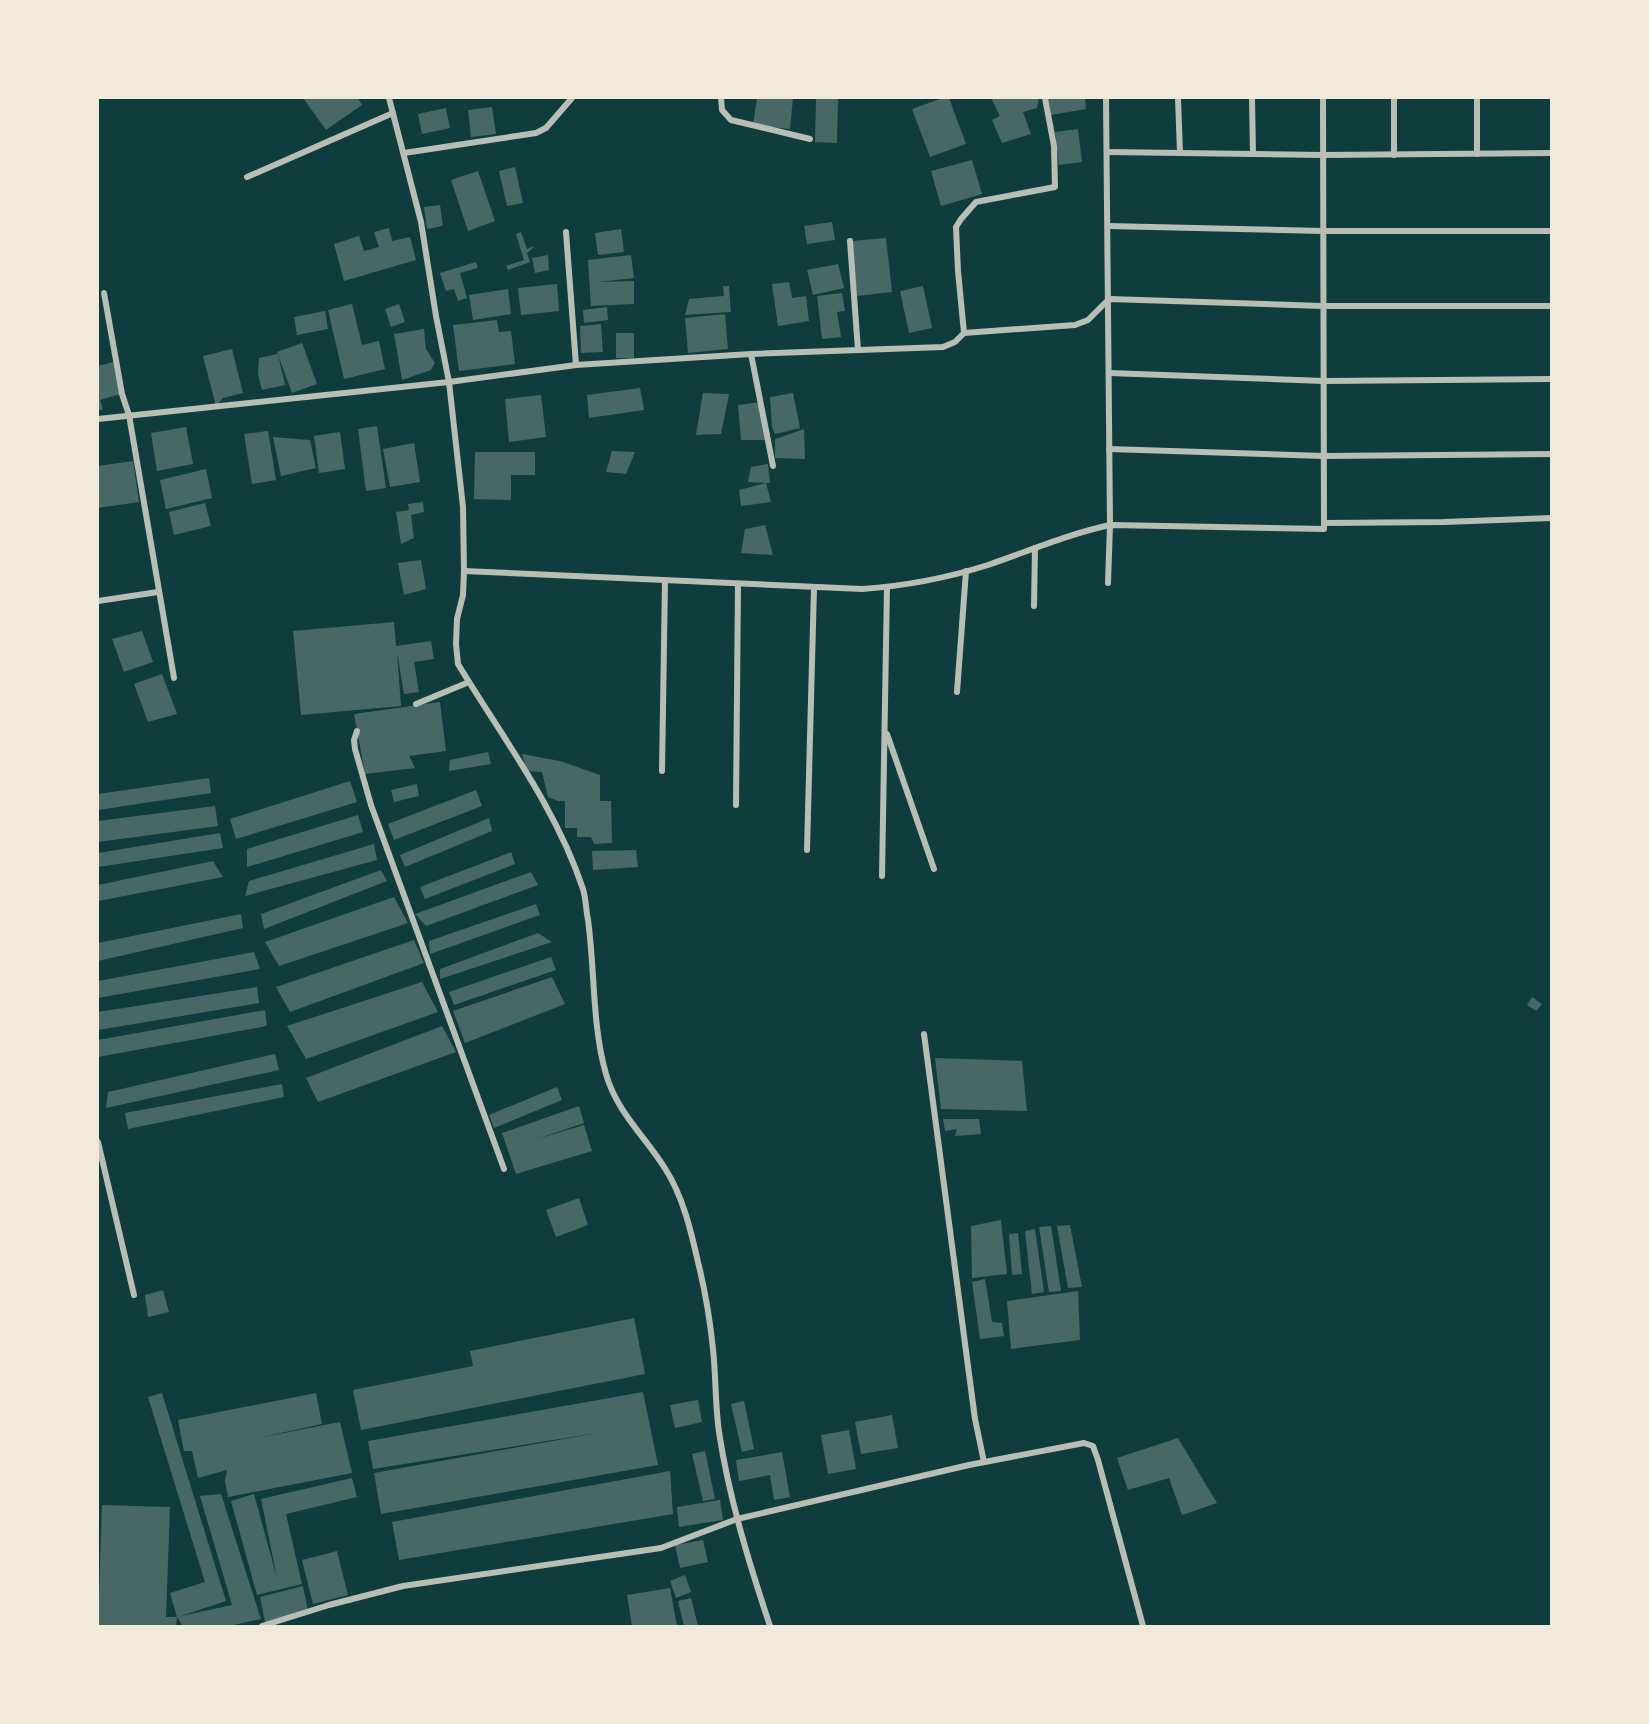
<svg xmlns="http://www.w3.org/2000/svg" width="1649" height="1724" font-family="'Sofia Sans Condensed',sans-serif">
<rect width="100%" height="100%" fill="#0f3d3e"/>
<g fill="#486865">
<path d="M303 98H358L362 105 326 130Z"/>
<path d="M757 98H793L790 129 753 125Z"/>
<path d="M816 98H838L837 143 815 142Z"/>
<path d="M943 98H949L966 144 930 157 912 109Z"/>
<path d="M991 98H1039L1037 108 1023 112 1031 134 1002 143 992 120 1000 116Z"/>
<path d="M1048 98H1085L1086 109 1051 115Z"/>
<path d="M492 107 496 134 471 137 468 110Z"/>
<path d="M446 108 450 128 422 134 418 114Z"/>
<path d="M1078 129 1082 162 1059 165 1055 132Z"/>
<path d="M972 160 982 194 941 206 931 171Z"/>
<path d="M515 167 523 203 507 206 499 171Z"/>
<path d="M478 171 495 221 468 231 451 180Z"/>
<path d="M440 205 443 226 427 229 424 207Z"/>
<path d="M832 222 835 240 807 244 804 226Z"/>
<path d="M389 228 392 241 410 237 416 260 344 281 334 244 359 236 364 251 379 247 374 232Z"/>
<path d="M621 229 624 252 598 255 595 233Z"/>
<path d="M521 232 527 249 535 246 527 253 530 262 508 270 506 266 524 260 516 234Z"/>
<path d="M886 238 892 292 857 296 852 241Z"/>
<path d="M548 255 549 270 535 273 532 258Z"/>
<path d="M631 255 634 278 598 282 634 281V304L591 306 588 260Z"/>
<path d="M476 262 478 268 460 273 467 298 458 301 454 289 446 291 440 273Z"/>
<path d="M838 264 844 288 813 295 807 270Z"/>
<path d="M789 282 792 298 806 296 809 321 778 326 772 284Z"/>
<path d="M557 284 559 311 521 315 518 288Z"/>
<path d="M723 286H729L731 312 685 315 689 299 724 296Z"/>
<path d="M923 286 932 328 909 333 900 291Z"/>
<path d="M508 289 511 314 473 320 469 295Z"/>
<path d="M842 293 845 311 837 312 841 337 822 339 817 296Z"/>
<path d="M352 304 362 345 379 341 385 369 344 379 328 310Z"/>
<path d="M399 304 405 322 391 327 385 309Z"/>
<path d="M607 307 608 320 584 323 583 310Z"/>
<path d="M325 311 328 329 297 335 294 317Z"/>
<path d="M725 314 728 349 688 353 685 318Z"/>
<path d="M497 320 499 332 511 331 515 364 459 371 453 325Z"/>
<path d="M601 324 603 352 581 353 580 326Z"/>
<path d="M424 329 426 349 435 363 431 370 402 380 394 334Z"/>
<rect x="616" y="333" width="18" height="25"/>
<path d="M302 343 317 384 292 393 277 352Z"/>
<path d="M232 349 243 393 223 398 216 406 203 356Z"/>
<path d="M278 354 285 385 262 390 258 374 259 358Z"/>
<path d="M113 362 121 394 100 400 103 409 98 411V366Z"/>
<path d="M640 388 644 410 589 418 587 395Z"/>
<path d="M703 393 729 394 721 434 696 435Z"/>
<path d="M793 393 800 428 775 434 772 427 770 397Z"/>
<path d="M541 395 546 437 509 442 505 399Z"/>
<path d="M761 402 767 440H741L738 405Z"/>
<path d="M377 426 386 488 366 491 358 429Z"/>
<path d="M186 427 193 464 157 471 151 433Z"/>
<path d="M804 429 805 459 775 458V439Z"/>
<path d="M268 431 276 480 252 484 244 434Z"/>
<path d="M340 432 345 469 319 473 314 436Z"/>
<path d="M273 437 310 440 316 468 281 476Z"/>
<path d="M414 443 420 482 390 487 383 449Z"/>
<path d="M612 451 635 452 626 474 606 472Z"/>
<path d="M475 452H535V475H511V500L474 499Z"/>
<path d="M133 461 139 502 98 508V466Z"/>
<path d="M768 464 770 483 748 482 751 467Z"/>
<path d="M206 469 212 498 166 509 160 480Z"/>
<path d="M766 483 771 502 741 506 739 490Z"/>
<path d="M423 502 424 512 411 515 414 538 401 544 396 512 409 510 408 504Z"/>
<path d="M205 503 211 526 174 535 169 512Z"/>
<path d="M765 525 773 555 741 553 745 529Z"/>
<path d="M421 560 426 589 404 595 398 563Z"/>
<path d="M394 622 396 646 431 641 434 659 414 662 419 692 404 694 397 652 401 706 301 715 293 631Z"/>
<path d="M142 631 153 662 124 672 112 639Z"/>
<path d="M162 674 177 714 148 722 134 684Z"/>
<path d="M440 702 446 751 409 756 415 768 365 774 354 714Z"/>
<path d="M488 752 491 764 449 771 450 760Z"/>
<path d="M522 754 560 761 600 775V801H611L612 843 594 844 591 837H577V828H565V801H558L548 797 542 772 527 771Z"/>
<path d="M209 778 211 793 98 810V794Z"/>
<path d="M350 781 357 802 236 839 230 819Z"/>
<path d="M417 784 419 796 394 802 391 790Z"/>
<path d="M476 790 482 806 394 840 388 824Z"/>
<path d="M215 806 218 826 98 842V821Z"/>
<path d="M358 815 363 832 247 867V849Z"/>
<path d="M489 818 492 831 405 867 400 855Z"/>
<path d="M220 833 223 848 98 867V853Z"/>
<path d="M374 844 377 860 245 896 249 881Z"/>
<path d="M636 850 638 867 593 870 592 851Z"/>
<path d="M511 852 515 864 425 899 420 887Z"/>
<path d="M213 861 223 877 98 901V885Z"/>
<path d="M381 870 387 881 264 929 261 914Z"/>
<path d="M531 872 538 885 426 926 415 914Z"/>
<path d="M394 897 408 923 279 966 265 942Z"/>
<path d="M536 904 540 915 430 954 429 941Z"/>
<path d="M241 914 243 928 98 961V943Z"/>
<path d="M538 933 552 942 440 979V969Z"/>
<path d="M414 940 424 963 290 1012 276 987Z"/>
<path d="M254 952 260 969 98 998V981Z"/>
<path d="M551 957 556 970 454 1005 449 992Z"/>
<path d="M552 977 565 1004 465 1043 453 1011Z"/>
<path d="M422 982 438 1012 306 1059 287 1026Z"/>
<path d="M257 987 259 1003 98 1030V1012Z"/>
<path d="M1532 997 1542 1004 1536 1011 1527 1005Z"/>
<path d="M265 1010 267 1026 98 1057V1040Z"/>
<path d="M442 1026 456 1052 318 1102 306 1078Z"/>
<path d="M275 1054 279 1070 106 1108 108 1092Z"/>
<path d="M935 1058 1022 1061 1027 1111 941 1109Z"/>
<path d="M282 1084 284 1097 128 1129 125 1113Z"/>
<path d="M557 1087 562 1100 494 1128 489 1115Z"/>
<path d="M579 1106 584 1123 537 1139 584 1125 592 1151 516 1174 502 1133Z"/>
<path d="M943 1119H979L981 1134 955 1136 957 1129 945 1131Z"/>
<path d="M579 1198 588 1225 556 1237 546 1210Z"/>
<path d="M1001 1220 1007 1274 972 1278 971 1226Z"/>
<path d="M1070 1225 1082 1287 1068 1288 1057 1226Z"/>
<path d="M1051 1226 1061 1291 1049 1292 1039 1227Z"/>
<path d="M1035 1229 1044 1292 1032 1294 1025 1231Z"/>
<path d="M1018 1233 1022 1274 1012 1275 1009 1234Z"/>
<path d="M985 1279 992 1322 1002 1323 1004 1336 980 1339 972 1282Z"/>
<path d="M163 1290 169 1312 148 1317 145 1295Z"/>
<path d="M1078 1291 1080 1340 1011 1349 1007 1301Z"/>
<path d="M634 1318 645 1374 361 1430 353 1390 473 1366 470 1351Z"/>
<path d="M643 1392 658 1465 381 1514 374 1473 597 1433 373 1469 368 1441Z"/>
<path d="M162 1393 226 1601 181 1616 232 1605 200 1496 221 1494 261 1619 229 1626H183L177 1617 170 1593 205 1582 148 1397Z"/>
<path d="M316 1393 322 1424 258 1438 340 1422 352 1473 228 1497 225 1481 227 1470 198 1478 192 1451H184L178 1420Z"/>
<path d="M698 1400 702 1422 675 1428 670 1405Z"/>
<path d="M744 1401 754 1449 742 1452 731 1404Z"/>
<path d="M892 1415 898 1448 861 1454 855 1422Z"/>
<path d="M849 1430 856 1469 828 1474 821 1435Z"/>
<path d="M1178 1438 1217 1503 1182 1515 1169 1478 1128 1490 1117 1458Z"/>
<path d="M705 1451 715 1499 703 1501 692 1454Z"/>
<path d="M782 1452 790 1497 774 1500 770 1475 739 1481 736 1460Z"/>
<path d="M670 1471 673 1514 399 1560 392 1522Z"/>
<path d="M352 1478 357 1497 286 1514 302 1584 257 1595 231 1501 254 1494 277 1578 261 1499Z"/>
<path d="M720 1500 723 1520 679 1527 677 1507Z"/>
<path d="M102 1505 170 1507 166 1617H177L176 1626H98Z"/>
<path d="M703 1540 708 1562 680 1568 675 1545Z"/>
<path d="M337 1551 348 1595 313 1604 302 1560Z"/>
<path d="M685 1575 691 1592 676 1598 670 1581Z"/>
<path d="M303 1586 308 1611 265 1622 260 1597Z"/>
<path d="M670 1588 677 1626H632L627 1595Z"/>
<path d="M691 1598 698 1626H684L678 1601Z"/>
</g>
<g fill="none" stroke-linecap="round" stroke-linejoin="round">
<g stroke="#b8beb3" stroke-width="6">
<path d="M389 98 421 222 436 316 449 382 463 507 464 571 463 595 457 619 456 644 458 664C502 737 556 807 583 889 586 899 586 910 588 920 595 970 592 1026 606 1074 617 1113 646 1137 666 1170 683 1197 691 1231 698 1262 705 1290 710 1320 713 1349 716 1376 715 1404 719 1432 729 1498 749 1563 770 1626"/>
<path d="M721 98 722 110 731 120 810 139"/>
<path d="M1106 98 1110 525 1108 583"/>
<path d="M1178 98 1180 153"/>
<path d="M1252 98 1253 154"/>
<path d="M1394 98V155"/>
<path d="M1107 152 1323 155 1552 153"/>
<path d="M404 153 536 133 546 128 572 98"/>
<path d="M1477 154V98"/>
<path d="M247 177 393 113"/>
<path d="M1108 226 1323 231H1552"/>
<path d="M566 232 576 365"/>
<path d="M850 241 858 350"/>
<path d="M104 293 122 394 129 415 174 678"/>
<path d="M964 333 1075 325 1088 320 1109 299 1323 306H1552"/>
<path d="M751 354 773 466"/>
<path d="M1109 373 1324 381 1552 379"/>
<path d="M98 419 449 382 576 365 751 354 943 347 955 342 964 333 958 271 956 227 961 219 976 202 1055 187 1054 146 1045 98"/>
<path d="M1109 449 1324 456 1552 454"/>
<path d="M1324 523 1444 522 1552 518"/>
<path d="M464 571 862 589C905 586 947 578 988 565 1029 551 1068 534 1110 525L1324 529 1323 98"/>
<path d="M98 601 158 592"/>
<path d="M1034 606 1035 548"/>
<path d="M957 692 966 571"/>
<path d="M416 704 469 682"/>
<path d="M357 731 354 740 355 749 371 805 504 1169"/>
<path d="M887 734 934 869"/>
<path d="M662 771 665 581"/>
<path d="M736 805 738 584"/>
<path d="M807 850 814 588"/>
<path d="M882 876 887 587"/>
<path d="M924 1034 975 1419 984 1462"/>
<path d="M98 1142 134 1295"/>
<path d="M262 1626 329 1605 403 1586 661 1548 737 1519 969 1465 1084 1443 1093 1446 1098 1460 1143 1626"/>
</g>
</g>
<rect width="1649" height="1724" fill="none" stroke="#f1e9da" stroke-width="198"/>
</svg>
